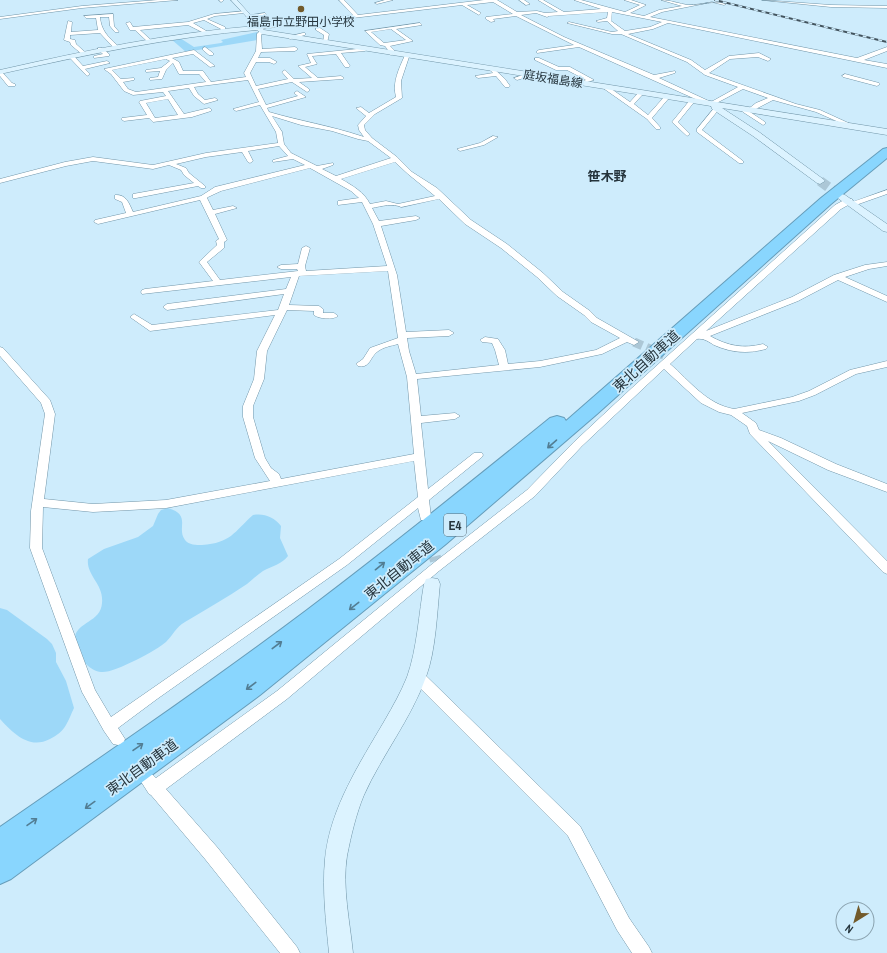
<svg xmlns="http://www.w3.org/2000/svg" width="887" height="953" font-family="'Archivo Narrow','Noto Sans JP',sans-serif">
<rect width="100%" height="100%" fill="#ceecfc"/>
<g fill="#9dd8f8">
<path d="M257 32V40L186 52 171 39 180 38 194 47 221 43 223 42 221 40Z"/>
<path d="M168 508C192 515 176 528 185 540 189 545 196 545 202 545 231 543 234 532 253 515 264 513 274 517 281 526L280 538 288 556C282 564 272 566 263 571 257 575 252 580 247 584 226 598 205 610 185 622 176 627 173 635 166 642 157 650 113 674 101 672 96 672 90 668 86 664 81 659 74 644 75 637 77 622 101 622 102 603 104 584 86 576 88 559L104 549 138 537 153 526 158 514 161 510Z"/>
<path d="M0 608 7 610 47 639 52 644 56 653V662L66 681 74 708C71 714 69 720 66 725 62 732 56 736 50 739 29 750 13 733 0 719Z"/>
</g>
<g fill="none" stroke-linecap="round" stroke-linejoin="round">
<path stroke="#acc7d6" stroke-width="9" stroke-dasharray="9 4.5" stroke-linecap="butt" d="M634 342 664 355"/>
<path stroke="#acc7d6" stroke-width="12" stroke-dasharray="12 6" stroke-linecap="butt" d="M430 539 436 561"/>
<path stroke="#acc7d6" stroke-width="10" stroke-dasharray="10 4.5" stroke-linecap="butt" d="M820 181 842 197"/>
<defs>
<g id="street">
<path d="M158 0H178L82 8 0 19V17L82 6Z"/>
<path d="M219 0H223V1L221 2Z"/>
<path d="M339 0H344L358 15 484 0H497L517 12 537 11 545 13 558 12 538 0H543L564 12 601 9 574 0H581L625 12 640 5 624 0H631L646 5 630 13 644 16 659 10 682 6 661 0C670 0 680 4 688 5 704 5 710 0 726 4L724 5 712 2 662 12 650 17 857 58 887 47V51L864 60 887 64V68L668 23 653 29 628 34 691 60 705 70 729 56 759 53 771 59 768 61 758 57 730 59 709 73 796 104 820 110 855 126 850 127 816 112 773 100 750 112 765 122V124L763 125 743 112 741 109 744 107 747 110 756 103 768 98 743 89 711 106 579 47 537 53V51L539 50 574 45 516 16 493 19 495 21 491 22 486 19V17L513 14 493 2 467 5 481 13 479 15 462 5 260 29 258 28 353 15ZM608 12 607 18 596 21 598 22 607 21 618 31 612 32 569 22 567 23 612 34H621L687 62 705 75 738 87 711 102 659 78 675 73V71L654 75 564 37 521 15 536 13 547 17 549 16ZM612 12 662 22 650 27 625 31 611 21Z"/>
<path d="M385 0H393L377 4 375 3Z"/>
<path d="M519 0H524L530 4 526 5Z"/>
<path d="M762 0 831 5 887 6V8L831 7Z"/>
<path d="M246 11 244 13 215 16 207 19 225 27V31L223 32 221 31V29L204 20 193 23 208 32 206 34 188 25 140 30 152 41 149 43 135 30H130L126 23 130 22 133 27 188 22 214 14Z"/>
<path d="M265 13 267 15 248 17 246 16Z"/>
<path d="M113 14 114 26 119 32H115L110 26 109 17H100C101 30 108 37 117 45V47H113L100 33 70 35V39L75 40 76 44 86 53 83 55 71 45 70 42 64 40 68 21 72 22 71 32 98 30 96 18H86L84 16Z"/>
<path d="M420 23 422 25 396 29 413 41 390 46 394 50V53L391 55 388 53V50L385 46 380 45 365 31ZM391 29 406 40 384 43 371 32Z"/>
<path d="M316 28H320L329 34 327 43H323L324 35 316 30Z"/>
<path d="M260 31 264 32 261 35 262 49 295 47 298 49 295 51 261 52 258 58H270L277 62 274 64 269 62H256L250 73 256 86 288 79 282 72 285 70 294 79 312 78 298 66 311 63 307 54 367 48 368 49 365 51 341 53 350 66 349 67H345L336 54 312 56 317 64 305 67 318 78 341 76 344 78 343 79 299 82 309 89V91L307 92 292 82 258 89 266 105 298 96 294 93 297 91 306 97 267 108 269 112C300 121 331 126 361 136L364 137 359 130 358 125 366 116 356 108 361 107 369 113 396 97C392 82 399 69 405 55L410 54 401 81 402 98 375 114 364 125 365 130 372 138 397 157 412 172 437 188 471 220 507 244 543 273 563 292 590 311 597 318 639 342 634 345 627 342 602 354 540 367 417 379 421 416 455 413 460 416 455 419 421 423 428 489 474 453H482L483 455 482 457 429 500 431 517 429 520H421L418 508 347 565 157 699 118 728 125 739 123 744 118 745 113 744 104 731 82 692 30 548 31 511 45 414 41 403 0 356V347L3 348 50 400 55 414 44 499 93 504 166 500 270 481 255 458 243 417V406L254 379 257 351 275 315 150 331 130 317 134 314 152 325 278 310 284 294 167 310 163 307 167 304 286 289 291 277 142 294 141 292 142 290 145 289 213 281 199 262 217 245 216 241 219 239 200 200 98 224 94 222 95 220 126 213 122 202 115 199V195C126 194 129 203 133 212L201 196 215 187 305 165 293 159 273 162V160L288 156 279 146 248 151 253 161 250 163 248 162 242 152 206 157 176 164 186 168 189 173 205 186V188H201L198 186 136 198H133V194L194 183 184 175 181 170 169 165 153 169 93 161 66 166 0 183V179L65 162 93 157 153 165 206 153 278 143 276 132 260 105 236 111 233 109 259 102 248 80 194 87 198 94 205 100 215 98 218 100 204 104 194 96 189 88 168 91 184 114 209 108 211 109V111L192 117 153 122 149 118 124 121 121 119 122 118 147 115 139 102 140 101 166 96 163 92 133 95 124 91 111 74 104 69 194 50 215 66 210 67 193 54 172 58 179 62 183 71H203L211 82 246 77 244 73 256 51 257 34ZM166 59 170 61 161 68 146 70V72L160 71 158 77 150 78V80L162 79 166 70 173 63 179 74H199L206 82 136 92 128 89 123 82 134 80V78L121 79 112 70ZM168 99 178 115 155 118 146 103ZM272 116 301 125 332 131 358 139 368 141 391 158 336 176 322 169 333 165V163L317 166 291 153 284 144 282 132ZM395 162 408 174 435 196 398 204 386 201 370 204C364 192 353 186 341 179ZM310 168 351 191 359 198 338 201V205L362 202 373 224 387 266 306 271 305 266 310 248 306 246 302 248 298 264 281 265 277 267 281 269H297L298 271 220 280 207 262 224 248V242L227 240 215 214 237 208 233 206 213 210 207 198 208 197 221 191ZM439 199 465 224 501 248 537 277 557 296 584 315 591 322 620 338 596 350 540 361 508 364 505 350 498 339 485 337 480 340 482 342 492 343 495 350 499 365 416 374 409 351 407 338 449 336 454 333 449 330 406 332 397 275 381 226 416 220 420 218 416 216 379 221 372 208C382 206 393 203 401 207ZM388 271 398 338 370 348 363 359 356 364 358 366C370 369 370 357 377 352 383 347 391 346 398 344L407 377 414 454 281 479 279 474 271 468 265 458 253 417V406L264 379 267 351 287 310 314 311V315C319 319 333 320 338 316L334 313H323V309L319 306 289 305 299 276ZM414 461 418 497 339 559 111 717 95 690 42 548 43 507 93 512 166 508Z"/>
<path d="M303 33H305V35L290 39 287 37Z"/>
<path d="M205 47 213 53V55H209L203 50V48Z"/>
<path d="M98 48H102L109 54V56L94 58V56L103 54 98 50Z"/>
<path d="M69 55H73L83 66 107 61 110 63 85 69 90 74 87 76 69 57Z"/>
<path d="M535 58H539L559 67H570L594 80 580 84V82L586 80 567 70H556L535 60Z"/>
<path d="M492 67 505 79 510 86 509 87H505L496 76 478 78 475 76 493 73 489 69Z"/>
<path d="M0 70 12 83 15 84V86H8L0 76Z"/>
<path d="M529 73 532 75 531 76 517 80 514 78Z"/>
<path d="M845 74 879 83 880 84 877 86 843 77 842 76Z"/>
<path d="M603 86H607L630 102 639 92H643V94L634 104 648 115 665 96H669V98L652 118 660 127V129H656L647 119 603 88Z"/>
<path d="M692 99 695 101 678 122 690 134 687 136 672 122 690 100Z"/>
<path d="M715 107 720 108 702 130 743 161V163H739L697 132V129Z"/>
<path d="M493 136 498 137 484 145 460 151 457 149 480 143Z"/>
<path d="M887 190V194L853 206 850 204 841 209 706 331 792 297 834 275 865 265 887 262V266L869 269 845 277 887 296V302L838 280 798 301 710 336C728 346 743 349 763 344L768 347 766 349C748 354 732 353 714 345 709 342 704 338 697 339L670 364C690 381 706 404 734 409L792 397 809 391 850 370 887 361V367L856 374 815 395 799 401 742 413 756 423 759 430 781 438 836 464 887 484V492L828 470 768 441 887 561V574L883 572 750 434 747 426 731 415 719 412 701 403 664 369 582 446 535 496 439 571 287 699 166 789 217 847 297 947 300 953H280L205 859 151 795 149 794 140 780 143 775 148 773 153 775 156 778 277 691 431 565 527 490 574 442 633 387 835 205 846 199H852V202Z"/>
<path d="M417 670 422 672 580 826 629 918 649 947 652 953H632L617 930 568 836 412 680 410 676 412 672Z"/>
</g>
<g id="secondary">
<path d="M231 0H237L264 30 887 129V135L722 108 759 132 823 179 825 181 820 184 817 183 753 136 712 109 711 106 262 34 257 30C170 37 85 55 0 74V70C84 51 168 33 255 26Z"/>
<path d="M842 194 845 195 887 224V232L883 231 839 199 837 197Z"/>
<path d="M432 578 438 579 440 584C437 612 436 650 426 677 411 719 382 755 364 795 356 814 351 836 347 856 342 887 350 922 353 953H329C326 922 322 890 325 859 330 808 360 763 385 720 393 706 401 692 407 677 417 650 419 612 424 584L426 579Z"/>
</g>
<path id="highway" d="M887 148V158L831 204 597 414 446 544 260 695 11 879 0 884V827C103 756 207 685 307 610 389 548 470 483 550 418L557 416 564 418 566 421 821 198 883 149Z"/>
</defs>
<use href="#street" stroke="#7296a9" stroke-width="1"/>
<use href="#secondary" stroke="#7296a9" stroke-width="1"/>
<use href="#highway" stroke="#669dba" stroke-width="2"/>
<use href="#street" fill="#fff" fill-rule="evenodd"/>
<use href="#secondary" fill="#dcf3ff" fill-rule="evenodd"/>
<use href="#highway" fill="#89d6fe" fill-rule="evenodd"/>
<defs>
<path id="rail" d="M715 0 887 42"/>
</defs>
<use href="#rail" stroke="#42535d" stroke-width="2"/>
<use href="#rail" stroke="#ceecfc" stroke-width="1.5" stroke-dasharray="4" stroke-linecap="butt"/>
</g>
<defs><path id="oneway-shaft" d="M-6 0H5M1.5-3L5.5 0L1.5 3" fill="none" stroke-width="1.6" stroke-linecap="round" stroke-linejoin="round"/></defs>
<g stroke="#527d93">
<use href="#oneway-shaft" transform="translate(552 444) rotate(139)"/>
<use href="#oneway-shaft" transform="translate(380 566) rotate(-39)"/>
<use href="#oneway-shaft" transform="translate(354 606) rotate(142)"/>
<use href="#oneway-shaft" transform="translate(277 645) rotate(-37)"/>
<use href="#oneway-shaft" transform="translate(251 686) rotate(143)"/>
<use href="#oneway-shaft" transform="translate(138 747) rotate(-35)"/>
<use href="#oneway-shaft" transform="translate(90 805) rotate(144)"/>
<use href="#oneway-shaft" transform="translate(32 822) rotate(-35)"/>
</g>
<circle fill="#725a2b" stroke="#ceecfc" stroke-width="1.5" cx="301" cy="9" r="4"/>
<g text-anchor="middle" dominant-baseline="central" stroke-width="3.5" stroke-linejoin="round" paint-order="stroke">
<g font-size="12" fill="#25343c" stroke="#ceecfc">
<text x="301" y="22">福島市立野田小学校</text>
</g>
<g font-size="12" fill="#25343c" stroke="#ceecfc">
<text transform="translate(553 79) rotate(9)">庭坂福島線</text>
</g>
<g font-size="13" font-weight="bold" fill="#25343c" stroke="#ceecfc">
<text x="607" y="176">笹木野</text>
</g>
<rect fill="#ceecfc" stroke="#586b76" stroke-width="1" x="444" y="514" width="22" height="22" rx="3"/>
<g font-size="13" font-weight="bold" fill="#25343c">
<text x="455" y="525">E4</text>
</g>
<g font-size="14" fill="#25343c" stroke="#ceecfc">
<text transform="translate(646 361) rotate(-42)">東北自動車道</text>
<text transform="translate(399 570) rotate(-39)">東北自動車道</text>
<text transform="translate(142 767) rotate(-36)">東北自動車道</text>
</g>
</g>
<g transform="translate(855 921) rotate(217)"><circle r="19" fill="#ceecfc" stroke="#8aa2af"/>
<path d="M0-3L7 15L0 10L-7 15Z" fill="#725a2b"/>
<text y="-6" font-size="11" font-weight="bold" text-anchor="middle" fill="#25343c">N</text>
</g>
</svg>
